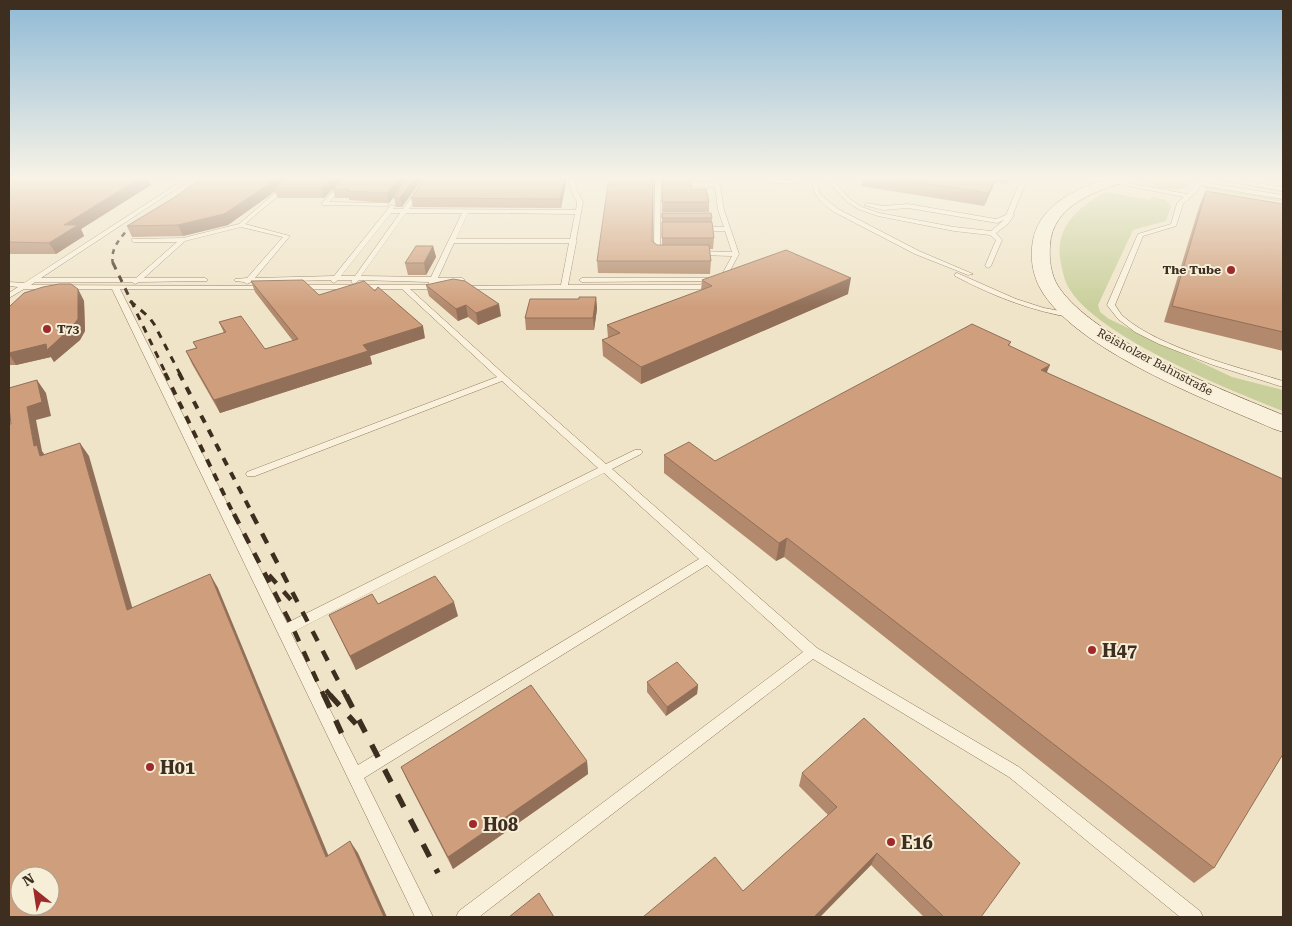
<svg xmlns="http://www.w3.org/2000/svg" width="1292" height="926" font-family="'Roboto Serif',serif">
<rect width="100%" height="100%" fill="#f0e4c8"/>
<g fill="#c9cf9b">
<path d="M1155 177H1193L1189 186C1177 193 1152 189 1143 180Z"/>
<path d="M1205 185 1283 198V202L1205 189 1204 188Z"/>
<path d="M1106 192 1150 200 1152 197C1159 198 1166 198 1171 206L1166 221 1133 230 1098 305 1100 312 1109 319 1232 377 1283 390V411C1229 390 1101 338 1070 290 1064 281 1062 269 1060 258 1056 225 1080 206 1106 192Z"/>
</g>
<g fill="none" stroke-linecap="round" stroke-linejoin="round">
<defs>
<g id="service">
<path d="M188 177H194L41 278H136L177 242H134L132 241V239L183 238 239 224 294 177H300L245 224 290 236 255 278 334 276 391 205 396 206 393 209H403L426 177H432L409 209 576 210 577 202 571 190 568 177H574L577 190 583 202 576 240 577 241 576 243 568 285H699L710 281 582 282 579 280 582 278H720L732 256 697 255 694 253 697 251 732 252 725 231H701L698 229 701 227H724L718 210 715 187 678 186 675 184 678 182 712 183 705 177H711L720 185 724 210 739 254 725 280 700 289H461L457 287 459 286 561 285 569 243H454L438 278H462L465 280 464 281 436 282 435 285 443 287 439 289H410L506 376 606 464 635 450H641L643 452 641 454 612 469 817 648 1019 767 1200 911 1203 917H1180L1009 777 813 659 479 917H456L459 911 803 652 707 565 364 778 433 917H415L112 289H24L9 298V293L18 287 9 286V282L24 283ZM391 213H400L355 276H341ZM406 213H462L431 277 361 276ZM468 213 575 214 570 239H456ZM241 227 283 237 247 278 235 279V281L244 282 247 284 251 282 331 280 332 282 334 283 338 280H352L351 282 354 284 359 280 429 282 428 285H299L295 287 299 289H402L497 377 247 472 246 474 247 476H255L502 381 598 468 287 623 120 289H267L269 288V286L31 285 35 282H132L135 284 139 282 207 281V279L205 278H144L185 241ZM604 473 699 559 358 765 291 633Z"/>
<path d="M348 177H354L329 202 386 203 389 205 388 206 322 205V203Z"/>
<path d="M655 177H661L660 251 665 253 662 255 654 253Z"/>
<path d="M759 177 783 180 807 177C794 187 773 185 759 177Z"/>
<path d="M812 177H818V188L821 195 838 209 919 251 973 274 968 275 915 254 834 212C821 203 811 193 812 177Z"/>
<path d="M836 177H842L836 183 850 199 862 207 879 213 954 227 991 231 1004 220 997 223 908 208 883 210 864 205 867 203 883 206 908 204 996 219 1006 215 1022 177H1028L1013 214 1014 215 1008 224 996 233 1002 240 991 266 988 268 985 266 996 240 990 235 954 231 878 216 858 209 846 201 830 183Z"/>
<path d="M1198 177H1204L1201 182 1283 195V199L1200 185 1197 191 1183 204 1176 226 1143 236 1115 305C1118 309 1120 314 1124 317 1160 348 1237 367 1283 381V387L1213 365 1159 344 1135 332 1118 319 1107 305 1138 234 1171 224 1177 203 1184 197 1113 183 1111 182V180L1187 194 1193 189Z"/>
<path d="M1205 177H1217L1283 187V191Z"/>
<path d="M957 273 1016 299 1044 308 1077 314 1078 316 1074 318C1031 311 993 296 955 276V274Z"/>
</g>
<path id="secondary" d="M1112 177H1134L1132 180C1098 190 1052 204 1050 246 1049 259 1051 275 1058 286 1093 340 1223 390 1283 415V432L1274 429C1210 401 1074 350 1040 288 1032 273 1030 256 1033 240 1040 203 1080 187 1112 177Z"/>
</defs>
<use href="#service" stroke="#8d765c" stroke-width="1"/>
<use href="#secondary" stroke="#6f573f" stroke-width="1"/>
<use href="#service" fill="#faf1dc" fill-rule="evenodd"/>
<use href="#secondary" fill="#faf1dc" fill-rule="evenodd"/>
<path stroke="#3d2e20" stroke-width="2.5" stroke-dasharray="5 5" stroke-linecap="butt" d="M113 264C109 247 124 234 134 223"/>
<g stroke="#3d2e20" stroke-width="3" stroke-dasharray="7 7" stroke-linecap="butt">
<path d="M113 263 166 374"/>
<path d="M130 301 149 317 154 324 180 374"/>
</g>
<g stroke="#3d2e20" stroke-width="4" stroke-dasharray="8 8" stroke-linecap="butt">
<path d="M165 373 234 515"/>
<path d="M179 373 253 515"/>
</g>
<g stroke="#3d2e20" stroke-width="4.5" stroke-dasharray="11 11" stroke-linecap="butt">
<path d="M234 514 292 626 324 696"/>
<path d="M252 514 346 696"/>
<path d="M269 575 292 601"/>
<path d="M326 690 331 696"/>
</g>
<g stroke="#3d2e20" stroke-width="5.5" stroke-dasharray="14 14" stroke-linecap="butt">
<path d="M324 695 347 745"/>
<path d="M330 695 356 724"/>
<path d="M346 695 438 873"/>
</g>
</g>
<g fill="#b2896c">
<path d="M9 177H147L151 185 81 229 84 236 56 254H9Z"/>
<path d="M346 177H409L389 203 349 200V198H335L333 189 324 198H278L275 191 266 198 228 225 183 236 132 237 127 226 175 197 342 180Z"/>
<path d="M411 177 402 207H396L394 198Z"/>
<path d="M426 177H567L561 208 413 207 411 198Z"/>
<path d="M653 177 652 241 657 245H662V213L712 218V225L714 238 713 249H709L711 261 710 274 598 273 597 261Z"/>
<path d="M863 177H1010L1007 184 995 182 984 206 861 186Z"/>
<path d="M663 178 691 189 709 202V212H662Z"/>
<path d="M1206 191 1283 204V351L1164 322 1200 204Z"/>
<path d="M433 246 436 257 426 275H408L405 263Z"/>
<path d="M702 280 848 294 641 384 603 356 602 340 608 338 607 325 701 290Z"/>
<path d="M251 281 319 295 425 338 370 356 372 364 220 413 192 364 186 351 196 348 193 342 224 333 219 322 265 349 293 341 255 292Z"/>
<path d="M426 285 501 316 478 325 468 317 458 321 429 296Z"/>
<path d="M78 289 84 301 85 331 80 340 54 362 51 357 16 365H9V307Z"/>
<path d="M596 297 597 309 594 330H526L525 318Z"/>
<path d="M1011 342 1009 346 1046 373 1214 868 1194 883 784 557 776 561 664 473V455L715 461Z"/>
<path d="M329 615 458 616 356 670Z"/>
<path d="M647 682 698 685 697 694 666 716 647 692Z"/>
<path d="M587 761 588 774 453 869 407 780 401 767Z"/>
<path d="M802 773 981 917H924L871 865 820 917H643L743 891 828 815 799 786Z"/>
</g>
<g fill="#916f58">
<path d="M131 177H148H147L151 185 81 229 84 236 56 254 49 243 64 225Z"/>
<path d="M277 177H292L275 188V191L266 198 228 225 183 236 178 225Z"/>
<path d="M333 177H342V180L324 198 321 188Z"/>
<path d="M400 177H409L389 203 387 193Z"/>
<path d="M415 177H424L402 207 400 198Z"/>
<path d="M565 177H567L561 208 560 199Z"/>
<path d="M996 177H997L995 182 984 206 988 193Z"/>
<path d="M433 246 436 257 426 275 424 263Z"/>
<path d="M851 278 848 294 641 384V367Z"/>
<path d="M78 289 84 301 85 331 80 340 54 362 51 357 16 365 9 354V353Z"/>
<path d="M596 297 597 309 594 330 593 318Z"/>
<path d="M499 304 501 316 478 325 476 313Z"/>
<path d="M466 305 468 317 458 321 456 309Z"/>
<path d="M423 326 425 338 370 356 372 364 220 413 214 400 363 345Z"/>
<path d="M1050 365 1043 381 1041 370Z"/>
<path d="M37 380 46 393 51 416 36 420 42 451 47 458 40 456 34 446 27 407Z"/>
<path d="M80 443 89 456 137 624 127 610Z"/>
<path d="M787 538 784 557 776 561 779 543Z"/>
<path d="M210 574 218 588 334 869 326 857Z"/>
<path d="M454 602 458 616 356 670 350 656Z"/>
<path d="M698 685 697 694 666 716 667 707Z"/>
<path d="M587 761 588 774 453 869 448 857Z"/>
<path d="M350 841 358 853 387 917H384Z"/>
<path d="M877 853 871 865 820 917H814Z"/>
</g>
<g fill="#cf9f7d" stroke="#916f58" fill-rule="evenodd">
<path d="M9 177H142L64 225H78L49 243 9 242Z"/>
<path d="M203 177H277L263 188 224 214 178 225 127 226 175 197Z"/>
<path d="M288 177H333L321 188H275Z"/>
<path d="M346 177H400L387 193 347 191 349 189H333Z"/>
<path d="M411 177H415L400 198H394Z"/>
<path d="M426 177H565L560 199 411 198Z"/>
<path d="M609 177H653L652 241 657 245H709L711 261H597Z"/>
<path d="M885 177H996L988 193Z"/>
<path d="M663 178 691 179V189H706L709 202H662Z"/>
<path d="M1206 191 1283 204V332L1172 306Z"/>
<path d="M662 213H711L712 218H662Z"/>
<path d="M662 222H712L714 238H662Z"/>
<path d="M416 246H433L424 263H405Z"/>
<path d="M786 250 851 278 641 367 602 340 620 333 607 325 712 286 702 280Z"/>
<path d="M453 279 465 281 499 304 476 313 466 305 456 309 426 285Z"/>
<path d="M303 280 319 295 364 281 375 291 378 287 423 326 363 345 368 351 214 400 186 351 197 348 193 342 226 332 219 322 241 316 265 349 298 339 251 281Z"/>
<path d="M59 284H71L78 289V319L72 327 47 350 46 344 9 353V307L24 293 43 287Z"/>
<path d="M579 297H596L593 318H525L530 299H579Z"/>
<path d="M972 324 1011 342 1008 345 1050 365 1041 370 1283 479V754L1214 868 787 538 779 543 664 455 689 442 715 461Z"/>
<path d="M37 380 42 402 27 407 34 446 37 445 40 456 80 443 127 610 210 574 326 857 350 841 384 917H9V424H11L9 407V388ZM20 876H50V906H20Z"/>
<path d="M435 576 454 602 350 656 329 615 372 594 378 604Z"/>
<path d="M677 662 698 685 667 707 647 682Z"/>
<path d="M531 685 587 761 448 857 401 767Z"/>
<path d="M864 718 1020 863 981 917H944L877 853 814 917H643L715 857 743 891 837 807 802 773Z"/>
<path d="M539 893 554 917H509Z"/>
</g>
<linearGradient id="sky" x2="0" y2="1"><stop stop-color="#8fbad6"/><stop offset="0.58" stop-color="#f8f3e6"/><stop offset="1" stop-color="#f8f3e6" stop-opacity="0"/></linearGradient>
<rect width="1292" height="307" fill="url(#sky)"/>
<g fill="#9e2a2b" stroke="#f7eed8" stroke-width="2">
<circle cx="1231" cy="270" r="5"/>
<circle cx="47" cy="329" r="5"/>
<circle cx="1092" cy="650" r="5"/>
<circle cx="150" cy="767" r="5"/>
<circle cx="473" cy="824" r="5"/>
<circle cx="891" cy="842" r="5"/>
</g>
<g text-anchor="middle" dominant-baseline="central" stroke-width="4" stroke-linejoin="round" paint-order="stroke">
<g font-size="12" font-weight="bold" fill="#3d2e20" stroke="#f7eed8" text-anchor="end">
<text x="1221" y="270">The Tube</text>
<text x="57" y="329" text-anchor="start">T73</text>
</g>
<g font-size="12" fill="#3d2e20" stroke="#f7eed8">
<text transform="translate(1155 362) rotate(28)">Reisholzer Bahnstraße</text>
</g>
<g font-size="18" font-weight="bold" fill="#3d2e20" stroke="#f7eed8" text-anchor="start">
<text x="1102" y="650">H47</text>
<text x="160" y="767">H01</text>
<text x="483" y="824">H08</text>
<text x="901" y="842">E16</text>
</g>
</g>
<rect width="1292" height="926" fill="none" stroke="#3d2e20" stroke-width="20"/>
<g transform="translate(35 891) rotate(330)"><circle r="24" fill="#f7eed8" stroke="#ada18e"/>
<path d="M0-4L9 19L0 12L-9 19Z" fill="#9e2a2b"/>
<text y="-8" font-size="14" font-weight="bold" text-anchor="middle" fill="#3d2e20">N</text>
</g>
</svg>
